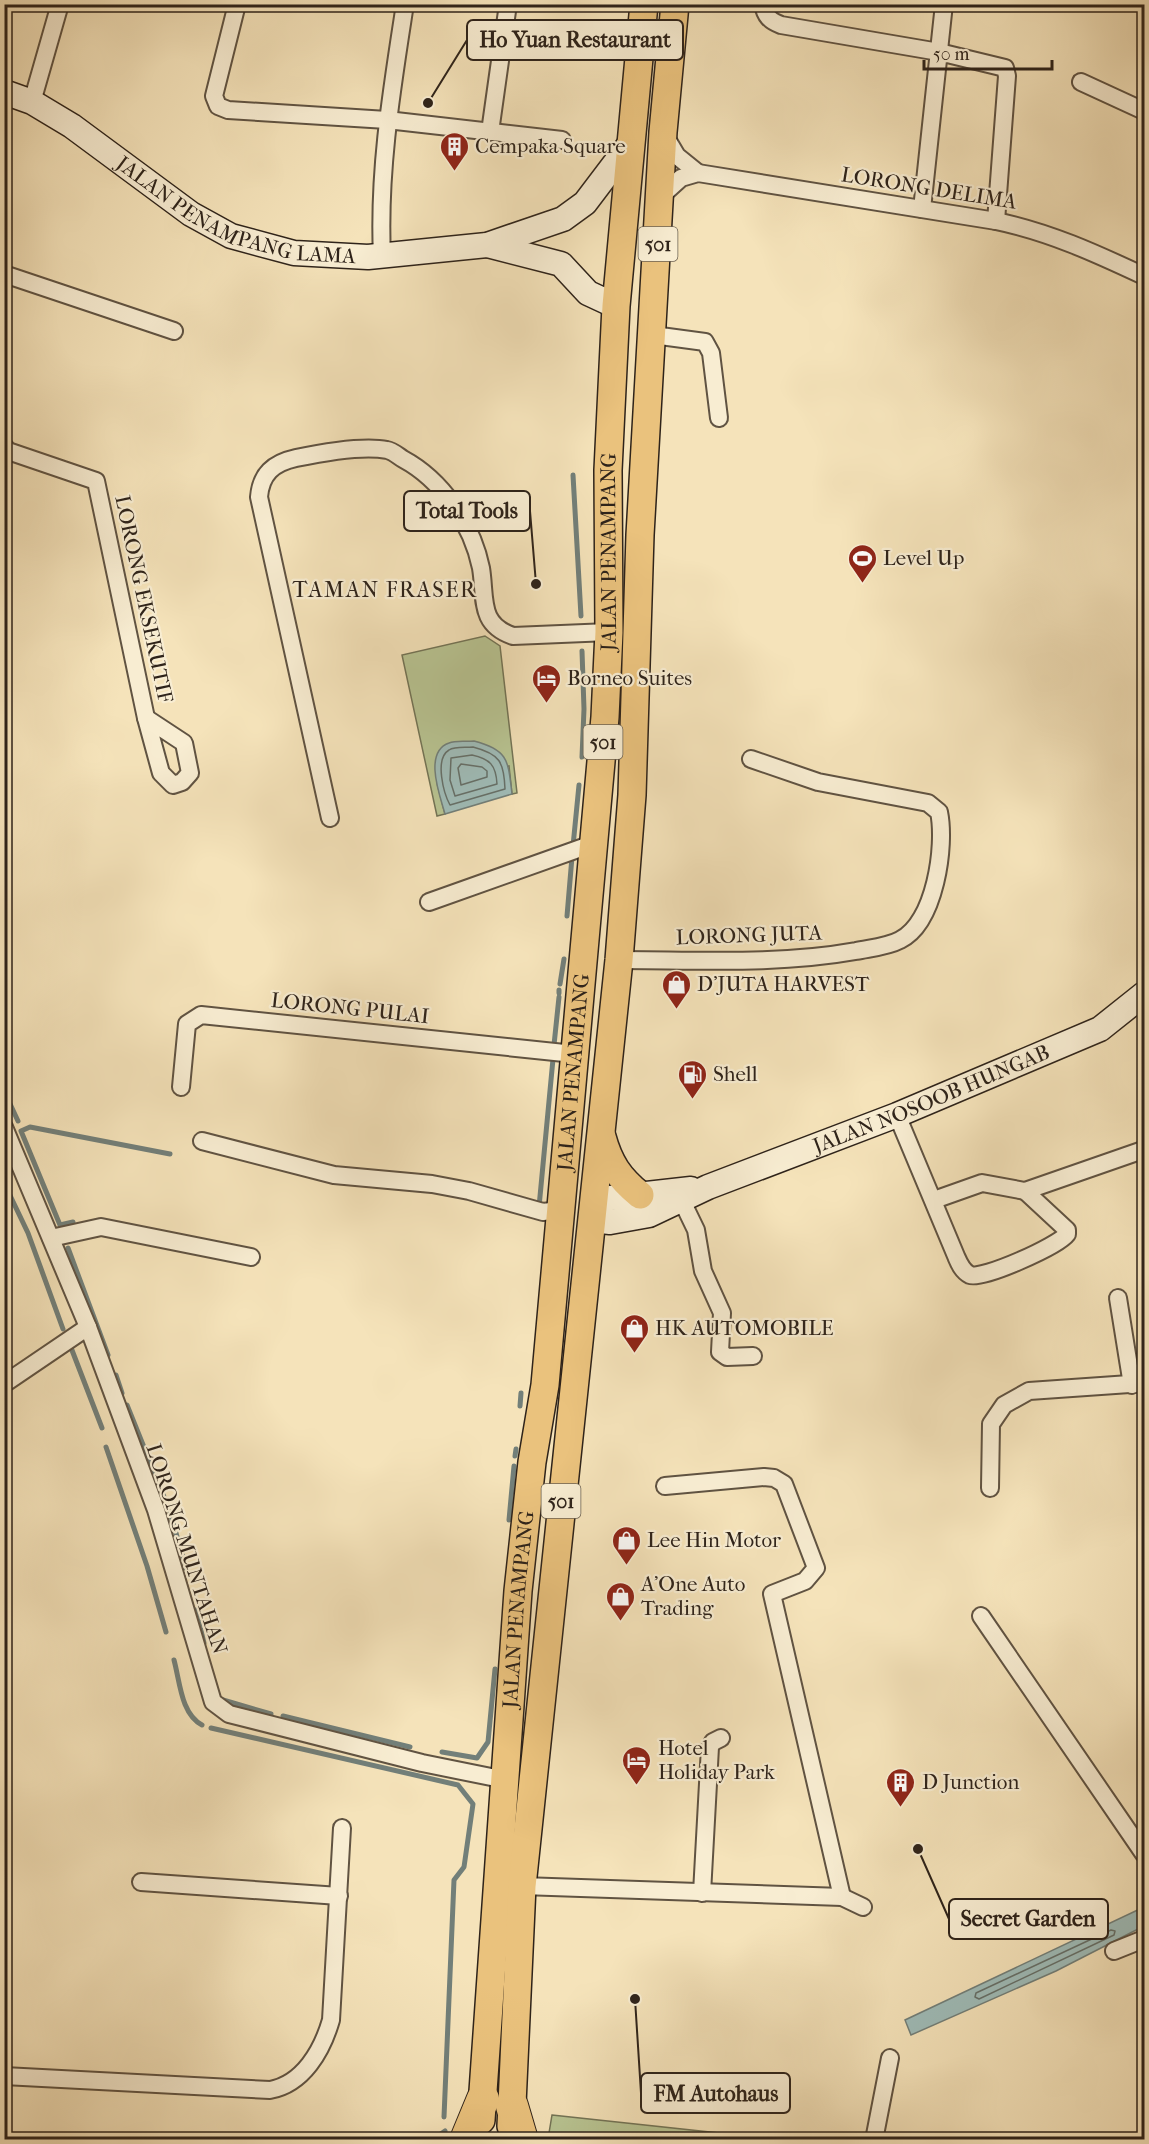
<svg xmlns="http://www.w3.org/2000/svg" width="1149" height="2144" font-family="'IM FELL French Canon',serif">
<rect width="100%" height="100%" fill="#f5e3ba"/>
<filter id="stains"><feTurbulence type="fractalNoise" baseFrequency=".00333" numOctaves="4"/><feColorMatrix values="0 0 0 0 .2 0 0 0 0 .09 0 0 0 0 .02 0 0 0 .5 -.17"/></filter>
<radialGradient id="worn" r=".72"><stop offset=".6" stop-color="#630" stop-opacity="0"/><stop offset="1" stop-color="#630" stop-opacity=".3"/></radialGradient>
<g fill="#b8c492" stroke="#737456" stroke-width="1.5">
<path d="M485 636 500 646 517 793 512 794 509 766 437 783 445 814 437 816 402 655Z"/>
<path d="M552 2115 728 2134V2140L548 2139Z"/>
</g>
<g fill="#9fbcb8" stroke="#727f79" stroke-width="1.5">
<path d="M474 741C509 750 508 761 512 794L445 814C440 796 423 752 449 743 456 740 466 742 474 741Z"/>
<path d="M1144 1907V1926L1056 1971 911 2035 905 2020Z"/>
</g>
<g fill="none" stroke-linecap="round" stroke-linejoin="round">
<g stroke="#667069" stroke-width="1.5">
<path d="M473 747C500 754 504 762 505 789L450 805C444 794 434 759 449 750 455 746 466 748 473 747Z"/>
<path d="M472 755C490 759 496 765 497 784L455 796 450 780 451 758Z"/>
<path d="M461 764 482 767 487 771V777L461 785 458 768Z"/>
<path d="M1111 1930 1115 1931 1114 1935 979 1999 975 1997 976 1993Z"/>
</g>
<g stroke="#727f79" stroke-width="5">
<path d="M573 475 581 616"/>
<path d="M582 757 584 709 582 651"/>
<path d="M573 846 579 785"/>
<path d="M567 916 572 857"/>
<path d="M560 984 564 959"/>
<path d="M559 993V990"/>
<path d="M554 1045 559 997"/>
<path d="M4 1091 18 1121"/>
<path d="M6 1187 28 1233 63 1329"/>
<path d="M539 1207 553 1059"/>
<path d="M73 1222 60 1225 21 1131 30 1127 170 1154"/>
<path d="M68 1248 108 1355"/>
<path d="M70 1345 102 1428"/>
<path d="M116 1375 122 1393"/>
<path d="M127 1405 164 1497"/>
<path d="M520 1406 521 1393"/>
<path d="M106 1447 147 1566 166 1632"/>
<path d="M515 1456 516 1449"/>
<path d="M170 1512 186 1568"/>
<path d="M509 1520 514 1466"/>
<path d="M196 1610 204 1643"/>
<path d="M174 1660C180 1682 181 1714 202 1725"/>
<path d="M223 1700 271 1714"/>
<path d="M283 1716 410 1747"/>
<path d="M211 1728 458 1785 473 1804 464 1867 454 1880 444 2117"/>
<path d="M442 1752 477 1758 488 1742 495 1669"/>
<path d="M432 2140 445 2131"/>
</g>
<defs>
<g id="street">
<path d="M237 4 214 96 218 106 228 110 387 120 562 140"/>
<path d="M763 4C765 16 770 21 781 25L939 52 1005 68 1007 76 996 221"/>
<path d="M1081 82 1144 111"/>
<path d="M32 102 60 4"/>
<path d="M490 132 508 4"/>
<path d="M664 134 677 156 698 173"/>
<path d="M660 197 681 178 698 173 996 221C1049 232 1095 253 1144 276"/>
<path d="M922 209 944 4"/>
<path d="M382 256C378 171 392 88 405 4"/>
<path d="M4 274 174 331"/>
<path d="M653 335 705 342 711 353 719 418"/>
<path d="M4 446 8 451 96 481 146 718"/>
<path d="M146 718 184 743 190 773 182 782 173 785 161 773Z"/>
<path d="M330 818 259 497C261 474 273 463 296 458 320 453 363 445 387 450 393 451 398 456 403 459 442 480 472 524 481 568 486 598 478 624 513 636L609 632"/>
<path d="M429 902 595 843"/>
<path d="M619 960C698 960 778 965 856 951 870 948 887 947 900 940 935 923 946 846 939 812L928 803 818 782 751 759"/>
<path d="M181 1087 187 1024 201 1015 574 1054"/>
<path d="M897 1115 956 1256C959 1263 962 1271 970 1275 982 1280 1058 1246 1067 1234V1230L1025 1191"/>
<path d="M4 1127 88 1327 156 1510 213 1702 229 1714 422 1763 506 1780"/>
<path d="M202 1141 334 1175 432 1184 469 1191 543 1212 551 1211 560 1205"/>
<path d="M934 1200 982 1183 1025 1191 1140 1151"/>
<path d="M682 1201 696 1230 703 1271 722 1313 720 1352 727 1357 753 1356"/>
<path d="M51 1238 101 1227 251 1257"/>
<path d="M1118 1298 1132 1385"/>
<path d="M4 1384 88 1327"/>
<path d="M665 1486 764 1477 774 1478 784 1484 816 1568 805 1581 772 1594 842 1897"/>
<path d="M990 1488 991 1424 1004 1405 1029 1391 1144 1383"/>
<path d="M981 1616 1144 1854"/>
<path d="M141 1882 339 1896"/>
<path d="M522 1886 842 1897 863 1907"/>
<path d="M702 1893 710 1747 713 1742 721 1738"/>
<path d="M1114 1951 1144 1939"/>
<path d="M4 2076 270 2090C303 2084 322 2051 331 2020L342 1828"/>
<path d="M874 2140 890 2058"/>
</g>
<g id="secondary">
<path id="s1" d="M4 92 32 102 72 126 191 214 231 236 294 253 368 257 487 245 563 219 585 203 632 141"/>
<path d="M487 245 561 264 588 293 616 306"/>
<path d="M593 1200 691 1189"/>
<path id="s2" d="M592 1220 610 1222 649 1215 708 1187 897 1115 1100 1029 1144 994"/>
</g>
<g id="primary">
<path d="M602 1137C609 1163 619 1178 640 1195"/>
<path id="s3" d="M481 2120 518 1591 532 1462 545 1385 605 717 609 632 608 470 616 306 644 4"/>
<path d="M511 2126 522 1886 619 960 632 795 640 535 663 132 675 4"/>
</g>
<g id="highway">
<path d="M512 2106 522 2140"/>
<path d="M466 2140 483 2099"/>
</g>
</defs>
<use href="#street" stroke="#605342" stroke-width="20"/>
<use href="#secondary" stroke="#2e231a" stroke-width="27"/>
<use href="#primary" stroke="#2e231a" stroke-width="30"/>
<use href="#highway" stroke="#2e231a" stroke-width="34"/>
<use href="#street" stroke="#f8edd2" stroke-width="16"/>
<use href="#secondary" stroke="#f8edd2" stroke-width="24"/>
<use href="#primary" stroke="#eac27d" stroke-width="27"/>
<use href="#highway" stroke="#eac27d" stroke-width="32"/>
</g>
<defs>
<symbol id="building-pin" viewBox="-11 -11 22 30"><path d="M0 17L-7.5 6A9.5 9.5 0 1 1 7.5 6Z" fill="#8f2418" stroke="#f8edd2"/><path d="M-4-6H4V6H1V3H-1V6H-4ZM-2.5-4.3h1.7v1.8h-1.7ZM.8-4.3h1.7v1.8H.8ZM-2.5-1h1.7V.8h-1.7ZM.8-1h1.7V.8H.8Z" fill="#fff"/></symbol>
<symbol id="stadium-pin" viewBox="-11 -11 22 30"><path d="M0 17L-7.5 6A9.5 9.5 0 1 1 7.5 6Z" fill="#8f2418" stroke="#f8edd2"/><path d="M0-5a6.5 5 0 1 0 0 10a6.5 5 0 1 0 0-10ZM-3.5-1.8h7v3.6h-7Z" fill="#fff"/></symbol>
<symbol id="hotel-pin" viewBox="-11 -11 22 30"><path d="M0 17L-7.5 6A9.5 9.5 0 1 1 7.5 6Z" fill="#8f2418" stroke="#f8edd2"/><path d="M-6-4.5h1.5V1H6V5H4.5V3h-9V5H-6ZM-4 0a1.8 1.8 0 1 1 3.6 0ZM.5 0V-2.5h3Q6-2.5 6 0Z" fill="#fff"/></symbol>
<symbol id="shop-pin" viewBox="-11 -11 22 30"><path d="M0 17L-7.5 6A9.5 9.5 0 1 1 7.5 6Z" fill="#8f2418" stroke="#f8edd2"/><path d="M-5-2.5h2.3a2.7 3.5 0 0 1 5.4 0H5L5.5 6h-11ZM-1.5-2.5h3a1.5 2.3 0 0 0-3 0Z" fill="#fff"/></symbol>
<symbol id="fuel-pin" viewBox="-11 -11 22 30"><path d="M0 17L-7.5 6A9.5 9.5 0 1 1 7.5 6Z" fill="#8f2418" stroke="#f8edd2"/><path d="M-5.5-6h7V0h2V4h1.3V-2.5L3-4.5l.8-.8L6-3V5H2.5V1h-1V6h-7ZM-4.2-4.7v3.2H.2V-4.7Z" fill="#fff"/></symbol>
</defs>
<g fill-rule="evenodd">
<use href="#building-pin" x="438" y="130" width="33" height="45"/>
<use href="#stadium-pin" x="846" y="542" width="33" height="45"/>
<use href="#hotel-pin" x="530" y="662" width="33" height="45"/>
<use href="#shop-pin" x="660" y="968" width="33" height="45"/>
<use href="#fuel-pin" x="676" y="1058" width="33" height="45"/>
<use href="#shop-pin" x="618" y="1312" width="33" height="45"/>
<use href="#shop-pin" x="610" y="1524" width="33" height="45"/>
<use href="#shop-pin" x="604" y="1580" width="33" height="45"/>
<use href="#hotel-pin" x="620" y="1744" width="33" height="45"/>
<use href="#building-pin" x="884" y="1766" width="33" height="45"/>
</g>
<g text-anchor="middle" dominant-baseline="central" stroke-width="4.5" stroke-linejoin="round" paint-order="stroke">
<g fill="#f8edd2" stroke="#6b6051" stroke-width="1.5">
<rect x="638.5" y="227" width="39" height="34" rx="4.5"/>
<rect x="583.5" y="725" width="39" height="34" rx="4.5"/>
<rect x="541.5" y="1484" width="39" height="34" rx="4.5"/>
</g>
<g font-size="20" font-weight="bold" fill="#2e231a">
<text x="658" y="244">501</text>
<text x="603" y="742">501</text>
<text x="561" y="1501">501</text>
</g>
<g font-size="21" fill="#2e231a" stroke="#f8edd2" text-anchor="start">
<text x="475" y="146">Cempaka Square</text>
<text x="883" y="558">Level Up</text>
<text x="567" y="678">Borneo Suites</text>
<text x="697" y="984">D'JUTA HARVEST</text>
<text x="713" y="1074">Shell</text>
<text x="655" y="1328">HK AUTOMOBILE</text>
<text x="647" y="1540">Lee Hin Motor</text>
<text x="641" y="1584">A'One Auto<tspan x="641" dy="24">Trading</tspan></text>
<text x="658" y="1748">Hotel<tspan x="658" dy="24">Holiday Park</tspan></text>
<text x="922" y="1782">D Junction</text>
</g>
<g font-size="21" fill="#2e231a" stroke="#f8edd2">
<text transform="translate(929 188) rotate(9)">LORONG DELIMA</text>
<text stroke="none"><textPath href="#s1" startOffset="266">JALAN PENAMPANG LAMA</textPath></text>
<text stroke="none"><textPath href="#s3" startOffset="1574">JALAN PENAMPANG</textPath></text>
<text transform="translate(144 599) rotate(78)">LORONG EKSEKUTIF</text>
<text transform="translate(749 935) rotate(-2)">LORONG JUTA</text>
<text transform="translate(350 1008) rotate(6)">LORONG PULAI</text>
<text stroke="none"><textPath href="#s3" startOffset="1052">JALAN PENAMPANG</textPath></text>
<text stroke="none"><textPath href="#s2" startOffset="363">JALAN NOSOOB HUNGAB</textPath></text>
<text transform="translate(187 1549) rotate(72)">LORONG MUNTAHAN</text>
<text stroke="none"><textPath href="#s3" startOffset="512">JALAN PENAMPANG</textPath></text>
</g>
<g font-size="22" letter-spacing="1.5" fill="#2e231a" stroke="#f8edd2">
<text x="385" y="590">TAMAN FRASER</text>
</g>
</g>
<path fill="none" stroke="#2e231a" stroke-width="2" d="M428 103L467 40M536 584L530 511M918 1849L949 1919M635 1999L641 2093"/>
<g fill="#2e231a" stroke="#f8edd2" stroke-width="2">
<circle cx="428" cy="103" r="6"/>
<circle cx="536" cy="584" r="6"/>
<circle cx="918" cy="1849" r="6"/>
<circle cx="635" cy="1999" r="6"/>
</g>
<g fill="#f8edd2" stroke="#2e231a" stroke-width="2">
<rect x="467" y="20" width="216" height="40" rx="6"/>
<rect x="404" y="491" width="126" height="40" rx="6"/>
<rect x="949" y="1899" width="159" height="40" rx="6"/>
<rect x="641" y="2073" width="149" height="40" rx="6"/>
</g>
<g font-size="22" text-anchor="middle" font-weight="bold" fill="#2e231a">
<text x="575" y="47">Ho Yuan Restaurant</text>
<text x="467" y="518">Total Tools</text>
<text x="1028" y="1926">Secret Garden</text>
<text x="716" y="2101">FM Autohaus</text>
</g>
<rect width="1149" height="2144" fill="none" stroke="#f5e3ba" stroke-width="24"/>
<rect x="6" y="6" width="1137" height="2132" fill="none" stroke="#2e231a" stroke-width="3"/>
<rect x="12" y="12" width="1125" height="2120" fill="none" stroke="#2e231a" stroke-width="1.5"/>
<path d="M924 60v9h128v-9" fill="none" stroke="#2e231a" stroke-width="3"/>
<text x="933" y="60" font-size="18" fill="#2e231a" stroke="#f8edd2" stroke-width="4.5" paint-order="stroke">50 m</text>
<rect width="100%" height="100%" filter="url(#stains)"/>
<rect width="100%" height="100%" fill="url(#worn)"/>
</svg>
